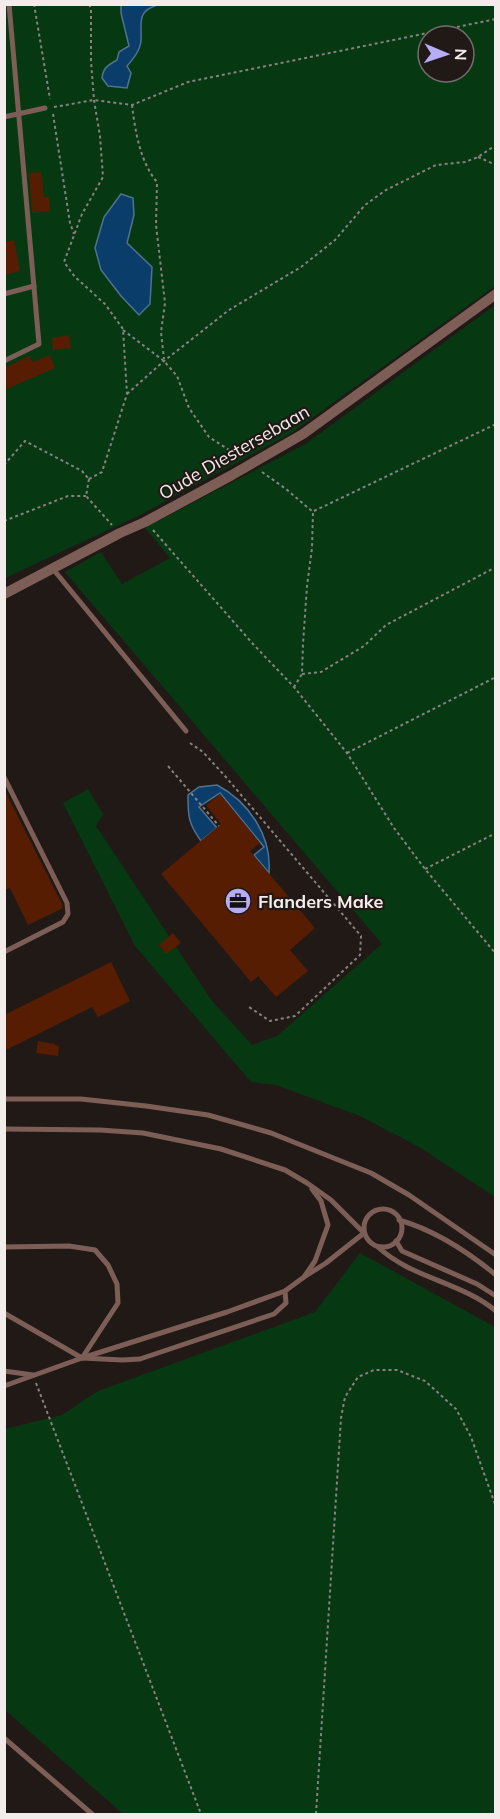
<svg xmlns="http://www.w3.org/2000/svg" width="500" height="1819" font-family="Mulish,sans-serif">
<rect width="100%" height="100%" fill="#211916"/>
<g fill="#063912" fill-rule="evenodd">
<path d="M4 5H121V13L129 46 117 60 108 64 118 88H127L131 73 126 66C133 59 140 52 141 41 142 23 136 12 157 5H496L495 286 290 434 138 516 5 578ZM428 36H464V72H428ZM134 215 127 243 139 314 121 296 101 270Z"/>
<path d="M495 305V1197L419 1147 360 1116 276 1085 251 1082 135 946 63 803 88 789 103 814 96 826 212 1001 252 1045 277 1036 382 944 65 572 101 552 122 584 170 558 145 528 307 443Z"/>
<path d="M360 1253 495 1327V1814H123L5 1710V1429L62 1415 98 1391 315 1312Z"/>
</g>
<g fill="#0b3d6a" stroke="#507290" stroke-width="1.5">
<path d="M121 5H157C136 12 142 23 141 41 140 51 133 59 127 66L131 73 127 88 108 86 102 78C103 68 108 65 117 60L119 52 129 46 121 13Z"/>
<path d="M121 194 133 198 134 215 127 243 152 267 150 304 139 315 121 296 101 270 95 248 104 217Z"/>
<path d="M217 785C249 802 272 836 269 873L254 855 264 847 220 793 199 807 217 828 201 841C188 823 188 816 188 795L199 787Z"/>
</g>
<g fill="#571d02">
<path d="M41 172 44 197H49L50 211 32 212 29 173Z"/>
<path d="M14 240 20 271 4 275V242Z"/>
<path d="M69 335 71 348 53 350 52 338Z"/>
<path d="M50 355 55 368 4 390V368L29 356 33 362Z"/>
<path d="M4 789 62 904 63 908 28 925 10 888 4 890Z"/>
<path d="M220 794 260 843 250 851 315 928 290 950 308 971 276 997 258 976 251 982 161 874 221 824 206 805Z"/>
<path d="M173 933 181 943 166 954 159 945Z"/>
<path d="M111 962 130 1001 98 1017 92 1007 4 1051V1015Z"/>
<path d="M38 1041 55 1044V1045L59 1046 58 1056 36 1053Z"/>
</g>
<g fill="none" stroke-linecap="round" stroke-linejoin="round">
<g stroke="#88817e" stroke-width="2" stroke-dasharray="3 3" stroke-linecap="butt">
<path d="M34 4 50 99"/>
<path d="M132 105C135 130 140 162 157 182L156 225 165 303 161 332 164 359"/>
<path d="M54 107 94 100 132 105 188 82 496 19"/>
<path d="M53 114 70 223 74 234"/>
<path d="M478 157 496 165"/>
<path d="M123 330 164 361 177 376 189 408 209 437 240 457"/>
<path d="M127 394 164 361 229 310 301 267 335 240 365 205 386 190 436 165 465 162 478 157 496 145"/>
<path d="M4 465 25 441 82 471 89 479"/>
<path d="M262 472 286 489 313 512 312 548 307 586 303 644 302 674 294 687"/>
<path d="M89 479 102 472 127 394 123 329 105 304 75 277 64 262 82 214 103 177 100 136 94 100 91 61V9L89 4"/>
<path d="M89 479 86 496 112 525"/>
<path d="M314 511 496 424"/>
<path d="M4 521 68 496H86"/>
<path d="M153 530 253 644 294 687 347 753 394 828 425 869 496 954"/>
<path d="M302 674 321 672 364 646 386 625 496 567"/>
<path d="M190 743 203 752 225 776 361 936 360 955 295 1016 270 1021 249 1007"/>
<path d="M347 753 496 677"/>
<path d="M168 766 219 826"/>
<path d="M425 869 496 833"/>
<path d="M36 1383 201 1814"/>
<path d="M316 1814 341 1418 345 1397 358 1377 374 1370H397L425 1381 456 1409 471 1437 496 1507"/>
</g>
<g stroke="#7c5e57" stroke-width="5">
<path d="M4 117 45 108"/>
<path d="M4 294 34 286"/>
<path d="M4 361 39 344 9 4"/>
<path d="M53 569 186 731"/>
<path d="M4 777 67 903 68 914 63 922 4 952"/>
<path d="M4 1099H81L146 1106 208 1115 271 1133 371 1173 409 1195 496 1255"/>
<path d="M4 1129 100 1130 143 1133 221 1149 285 1170 307 1183 331 1200 364 1233 326 1263 304 1277"/>
<circle cx="383" cy="1228" r="19"/>
<path d="M399 1220C434 1230 468 1252 496 1275"/>
<path d="M396 1241 402 1251 477 1284 496 1296"/>
<path d="M4 1247 69 1246 95 1250 108 1265 117 1284 118 1303 82 1358"/>
<path d="M378 1247C411 1278 461 1282 496 1311"/>
<path d="M4 1313 82 1358 122 1360 140 1359 274 1314 286 1303 285 1291"/>
<path d="M4 1371 33 1375"/>
<path d="M4 1386 82 1358 227 1312 285 1291 304 1277 315 1261 328 1225 321 1201 312 1189"/>
<path d="M4 1738 92 1814"/>
</g>
<path stroke="#7c5e57" stroke-width="10" d="M4 594 120 533 145 522 232 475 303 434 496 294"/>
</g>
<defs>
<symbol id="office-disc" viewBox="-11 -11 22 22"><circle r="9.5" fill="#b6acf8" stroke="#211916"/><path d="M-6-3h4V-5.5h4V-3h4V5H-6ZM-1-4.5V-3h2v-1.5ZM-6 0V1H6V0Z" fill="#111"/></symbol>
</defs>
<g fill-rule="evenodd">
<use href="#office-disc" x="223" y="886" width="30" height="30"/>
</g>
<g text-anchor="middle" dominant-baseline="central" stroke-width="4.5" stroke-linejoin="round" paint-order="stroke">
<g font-size="18" fill="#f2ecea" stroke="#211916">
<text transform="translate(234 452) rotate(-30)">Oude Diestersebaan</text>
</g>
<g font-size="18" font-weight="bold" fill="#f2ecea" stroke="#211916" text-anchor="start">
<text x="258" y="901">Flanders Make</text>
</g>
</g>
<rect width="500" height="1819" fill="none" stroke="#f2ecea" stroke-width="12"/>
<g transform="translate(446 54) rotate(92)"><circle r="28" fill="#211916" stroke="#756d6b" stroke-width="1.5"/>
<path d="M0-4.5L10 22L0 15L-10 22Z" fill="#b6acf8"/>
<text y="-9" font-size="16" font-weight="bold" text-anchor="middle" fill="#f2ecea">N</text>
</g>
</svg>
